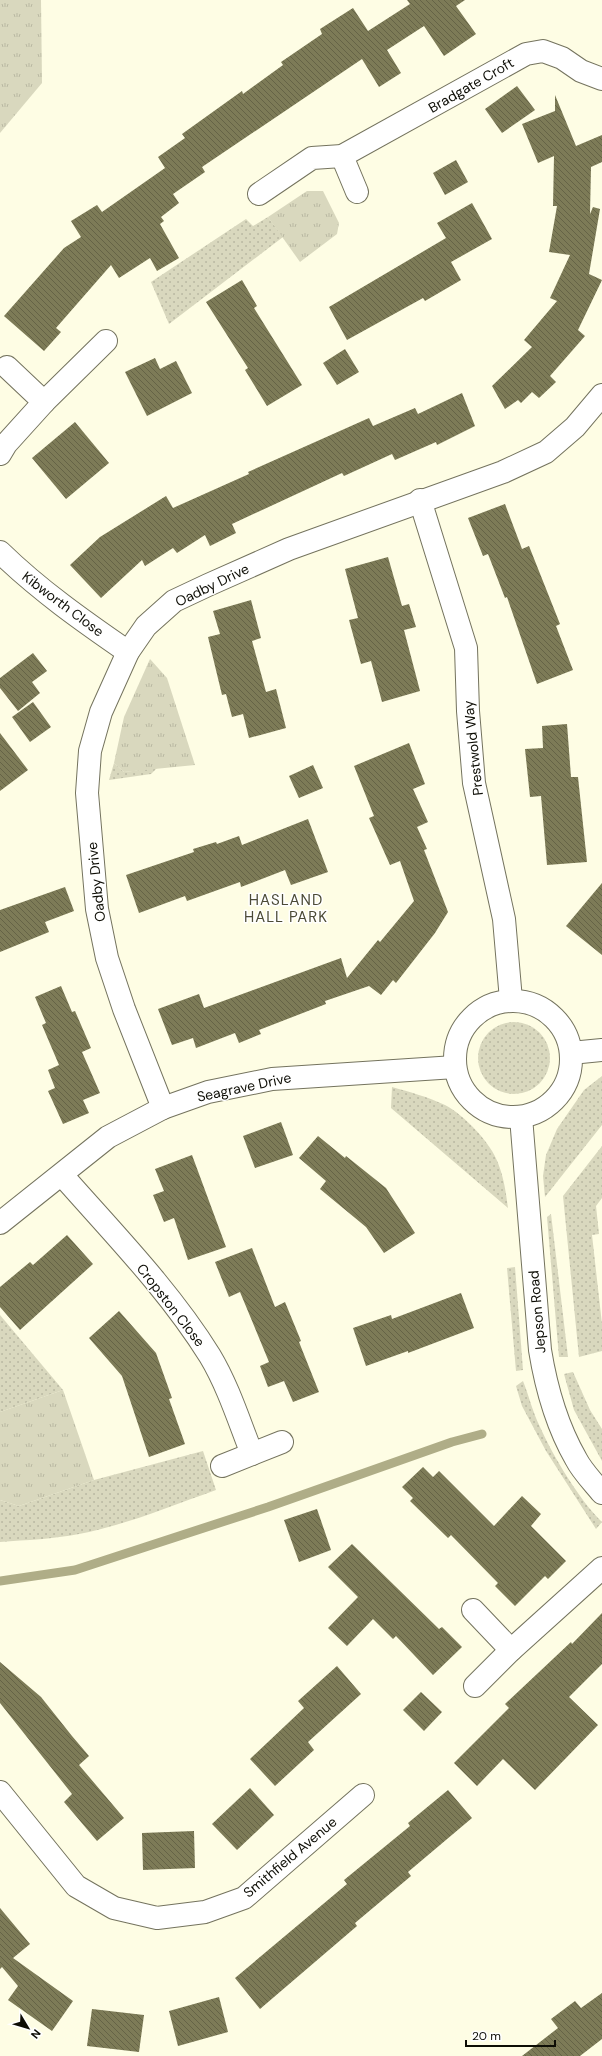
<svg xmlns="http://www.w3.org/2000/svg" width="602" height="2056" font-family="'DM Sans',sans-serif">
<defs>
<pattern id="grass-dots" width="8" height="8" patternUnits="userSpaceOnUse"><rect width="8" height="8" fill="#d9d8be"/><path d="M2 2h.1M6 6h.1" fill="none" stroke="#b9b8a2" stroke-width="1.8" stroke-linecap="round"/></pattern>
<pattern id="park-tufts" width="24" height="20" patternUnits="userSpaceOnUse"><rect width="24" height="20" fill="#d9d8be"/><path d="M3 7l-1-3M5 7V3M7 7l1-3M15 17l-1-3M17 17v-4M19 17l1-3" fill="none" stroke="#b9b8a2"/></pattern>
<pattern id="building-back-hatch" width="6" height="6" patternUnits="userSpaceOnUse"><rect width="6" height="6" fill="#7d7b57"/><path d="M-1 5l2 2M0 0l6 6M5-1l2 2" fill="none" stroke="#656346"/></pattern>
</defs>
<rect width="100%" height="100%" fill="#fefde4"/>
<g fill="url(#grass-dots)">
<path d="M268 217 283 237 169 324 151 282 246 219 253 226Z"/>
<path d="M114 763 124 772 157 768 151 774 109 780Z"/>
<circle cx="514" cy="1058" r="36"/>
<path d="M602 1076V1125L545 1197 543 1176 546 1155 557 1129 584 1090Z"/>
<path d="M392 1087C410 1092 428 1097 445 1105 464 1115 491 1143 498 1163 504 1178 506 1193 508 1208L391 1108Z"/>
<path d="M602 1146V1198L596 1206 599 1234 592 1235 602 1324V1351L579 1357 563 1196Z"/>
<path d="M551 1214 568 1357H559L547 1217Z"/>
<path d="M515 1267 523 1370 516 1371 507 1268Z"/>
<path d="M0 1315 63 1390 0 1412Z"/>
<path d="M573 1372 590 1410 602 1429V1461L574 1410 564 1374Z"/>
<path d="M523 1381C529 1396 533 1413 540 1427 553 1456 580 1501 602 1522L596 1529 546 1451 522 1406 516 1386Z"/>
<path d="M203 1451 216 1490C171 1506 126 1525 79 1534 53 1539 27 1540 0 1542V1500L19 1506 94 1480Z"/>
</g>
<g fill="url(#park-tufts)">
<path d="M0 0H41L42 83 0 133Z"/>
<path d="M307 191H323L339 223 337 234 300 262 268 217Z"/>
<path d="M150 659 167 678 195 765 124 772 114 763 124 717Z"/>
<path d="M63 1390 94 1480 19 1506 0 1500V1412Z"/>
</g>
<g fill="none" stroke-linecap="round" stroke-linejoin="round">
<path stroke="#afad87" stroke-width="9" d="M0 1581 75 1570 268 1507 452 1442 482 1434"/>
</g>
<g fill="url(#building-back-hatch)">
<path d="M407 0H465L456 6 476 34 444 56 424 26 387 50 401 73 379 87 362 59 202 167 205 172 173 194 179 203 161 217 164 221 160 224 179 258 157 271 150 258 119 278 111 265 56 328 61 332 44 351 4 316 64 248 81 237 71 221 97 205 102 212 165 168 158 157 185 138 182 134 242 91 243 94 283 65 281 62 322 34 320 29 353 8 368 31 410 4Z"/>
<path d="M517 86 535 110 502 133 485 109Z"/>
<path d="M555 95 576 146 602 135V162L591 167 590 214 593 207 600 209 589 274 602 280 578 330 585 336 550 376 556 382 539 398 532 392 521 403 518 400 505 409 492 386 532 347 524 340 557 301 550 298 570 255 549 252 557 206H553L554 156 538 163 522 124 555 111Z"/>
<path d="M456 160 468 182 445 195 433 173Z"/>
<path d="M472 203 492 239 451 262 461 280 425 301 423 298 347 340 329 307 446 238 437 223Z"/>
<path d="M242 280 257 306 254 308 302 385 267 406 245 370 248 368 206 302Z"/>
<path d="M345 349 359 372 337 385 323 363Z"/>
<path d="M155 358 160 369 176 361 192 393 147 416 125 372Z"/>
<path d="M462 393 475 426 437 445 436 442 395 460 392 454 344 476 342 473 232 524 236 533 210 546 205 535 177 553 173 548 145 566 142 560 101 598 70 565 100 537 166 496 173 508 249 474 248 472 369 418 373 426 415 408 418 414Z"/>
<path d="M75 422 109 463 66 499 32 458Z"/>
<path d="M505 504 522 549 529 546 560 624 556 626 573 670 537 684 507 597 505 598 488 554 483 556 468 518Z"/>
<path d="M388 557 402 606 409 604 416 627 404 630 420 691 382 702 371 661 361 664 349 620 358 618 345 569Z"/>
<path d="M251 600 261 638 252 641 266 692 276 689 286 728 249 738 243 714 232 717 226 694 222 695 208 637 220 634 213 611Z"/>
<path d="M33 653 47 671 32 682 40 693 18 711 0 688V678Z"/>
<path d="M33 702 51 727 30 742 12 717Z"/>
<path d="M567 724 571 777H578L587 862 547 865 541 796 530 797 525 749 543 748 542 726Z"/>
<path d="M0 733 28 770 0 791Z"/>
<path d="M409 743 425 784 413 789 428 822 417 827 427 849 424 850 448 912 435 933 396 983 393 980 381 995 369 986 325 1001 326 1004 259 1030 261 1034 239 1043 235 1033 196 1048 193 1038 172 1045 158 1009 199 994 204 1008 341 958 347 978 378 940 380 942 414 901 400 861 390 865 369 818 374 816 354 766Z"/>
<path d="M313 765 323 788 299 798 289 776Z"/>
<path d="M308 819 328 872 291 885 285 870 241 887 240 882 187 901 185 896 139 913 126 875 194 852 193 849 216 842 217 844 239 836 242 845Z"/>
<path d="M602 883V955L566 926Z"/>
<path d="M65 887 74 911 45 922 49 932 0 952V910Z"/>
<path d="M61 986 72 1012 75 1011 91 1048 82 1052 100 1093 83 1100 89 1113 63 1124 48 1091 55 1088 48 1070 59 1065 42 1025 46 1023 35 997Z"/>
<path d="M281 1122 293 1155 255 1168 243 1136Z"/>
<path d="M318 1136 345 1158 346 1156 386 1188 415 1233 384 1253 366 1227 320 1189 326 1181 299 1158Z"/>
<path d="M192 1155 226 1247 188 1260 174 1218 164 1222 153 1195 164 1191 155 1169Z"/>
<path d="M67 1235 93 1264 20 1330 0 1307V1287L30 1262 33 1265Z"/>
<path d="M252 1248 275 1307 285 1302 301 1341 299 1342 319 1392 293 1402 284 1381 268 1387 260 1366 269 1362 240 1292 229 1297 215 1262Z"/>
<path d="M461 1293 474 1328 408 1353V1351L366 1366 353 1328 391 1315 392 1319Z"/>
<path d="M119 1311 156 1353 172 1398 169 1399 185 1444 149 1457 122 1376 89 1338Z"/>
<path d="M423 1467 433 1477 439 1471 494 1526 522 1496 541 1514 531 1526 566 1561 548 1579 545 1576 515 1606 495 1586 498 1583 451 1535 448 1538 410 1501 413 1498 402 1487Z"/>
<path d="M317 1509 331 1550 299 1562 284 1520Z"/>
<path d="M352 1544 439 1629 442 1627 462 1647 433 1675 396 1636 393 1639 373 1619 347 1646 328 1628 358 1597 328 1567Z"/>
<path d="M602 1613V1664L569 1697 598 1725 535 1790 503 1759 477 1786 454 1763 509 1708 505 1704 571 1642 572 1644Z"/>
<path d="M0 1662 41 1697 72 1736 89 1756 79 1765 124 1818 97 1841 64 1802 72 1794 0 1703Z"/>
<path d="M337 1666 361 1694 308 1742 314 1750 275 1786 250 1759 304 1708 298 1701Z"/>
<path d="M421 1692 442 1712 424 1731 403 1710Z"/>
<path d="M250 1788 274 1815 237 1850 212 1824Z"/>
<path d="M448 1790 472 1818 408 1872 411 1876 355 1923 357 1926 260 2009 235 1978 347 1884 344 1880 410 1826 408 1823Z"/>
<path d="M194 1831 195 1868 143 1870 142 1833Z"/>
<path d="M0 1908 30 1944 13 1958 73 2001 52 2031 8 2000 18 1986 2 1967 0 1969Z"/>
<path d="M602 1993V2039L580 2056H522L558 2028 551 2019 575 2001 581 2008Z"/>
<path d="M219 1997 228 2032 178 2046 169 2011Z"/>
<path d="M92 2009 144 2015 139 2052 87 2046Z"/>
</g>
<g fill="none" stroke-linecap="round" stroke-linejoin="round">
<defs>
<g id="minor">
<path d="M342 156 357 192"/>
<path d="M259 194 312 158 342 156 526 54 543 51 562 58 581 71 602 79"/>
<path d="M44 402 106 341"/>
<path d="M0 454 6 444 44 402 7 367"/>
<path d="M420 500 466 648 468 711 474 783 504 919 511 1000"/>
<path d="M0 552C39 590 83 621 128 652"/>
<circle cx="513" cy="1059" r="58"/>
<path d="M571 1053 602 1050"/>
<path d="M163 1108 124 1009 107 958 97 909 87 793 90 751 101 712 128 652 146 626 174 601 208 585 289 549 503 472 546 452 575 427 602 395"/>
<path d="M521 1117 540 1350C546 1387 557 1426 576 1459 582 1471 593 1482 602 1493"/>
<path d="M62 1175C113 1233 169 1290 210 1356 228 1386 239 1421 252 1454"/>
<path d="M0 1223 108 1137 163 1108 208 1092 272 1079 455 1067"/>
<path d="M222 1466 282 1442"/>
<path d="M473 1610 511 1650"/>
<path d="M475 1686 511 1650 602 1568"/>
<path d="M0 1792 76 1886 114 1908 157 1918 205 1912 244 1898 363 1795"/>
</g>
</defs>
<use href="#minor" stroke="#74735e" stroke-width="24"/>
<use href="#minor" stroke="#fff" stroke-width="22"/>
</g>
<g text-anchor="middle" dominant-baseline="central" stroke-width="3" stroke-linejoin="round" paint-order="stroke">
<g font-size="14" fill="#0d0d05" stroke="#fff">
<text transform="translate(471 85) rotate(-30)">Bradgate Croft</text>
<text transform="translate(212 585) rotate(-26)">Oadby Drive</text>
<text transform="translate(63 604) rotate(37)">Kibworth Close</text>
<text transform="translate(473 748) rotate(-96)">Prestwold Way</text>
<text transform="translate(96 882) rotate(-96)">Oadby Drive</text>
<text transform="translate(244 1087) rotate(-12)">Seagrave Drive</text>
<text transform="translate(171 1305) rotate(52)">Cropston Close</text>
<text transform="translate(537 1312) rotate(-95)">Jepson Road</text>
<text transform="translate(290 1857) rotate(-40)">Smithfield Avenue</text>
</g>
<g font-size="15" letter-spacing="1" fill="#4c4b36" stroke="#fff">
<text x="286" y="900">HASLAND<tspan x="286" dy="17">HALL PARK</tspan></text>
</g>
</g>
<g transform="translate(28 2028) rotate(128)" stroke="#ffffff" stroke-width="3" paint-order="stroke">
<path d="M0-3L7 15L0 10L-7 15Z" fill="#0d0d05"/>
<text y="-6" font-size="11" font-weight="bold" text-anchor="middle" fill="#0d0d05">N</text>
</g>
<path d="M466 2040v6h89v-6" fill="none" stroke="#0d0d05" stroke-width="2"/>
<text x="472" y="2040" font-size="12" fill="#0d0d05" stroke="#ffffff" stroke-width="3" paint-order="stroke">20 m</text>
</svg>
